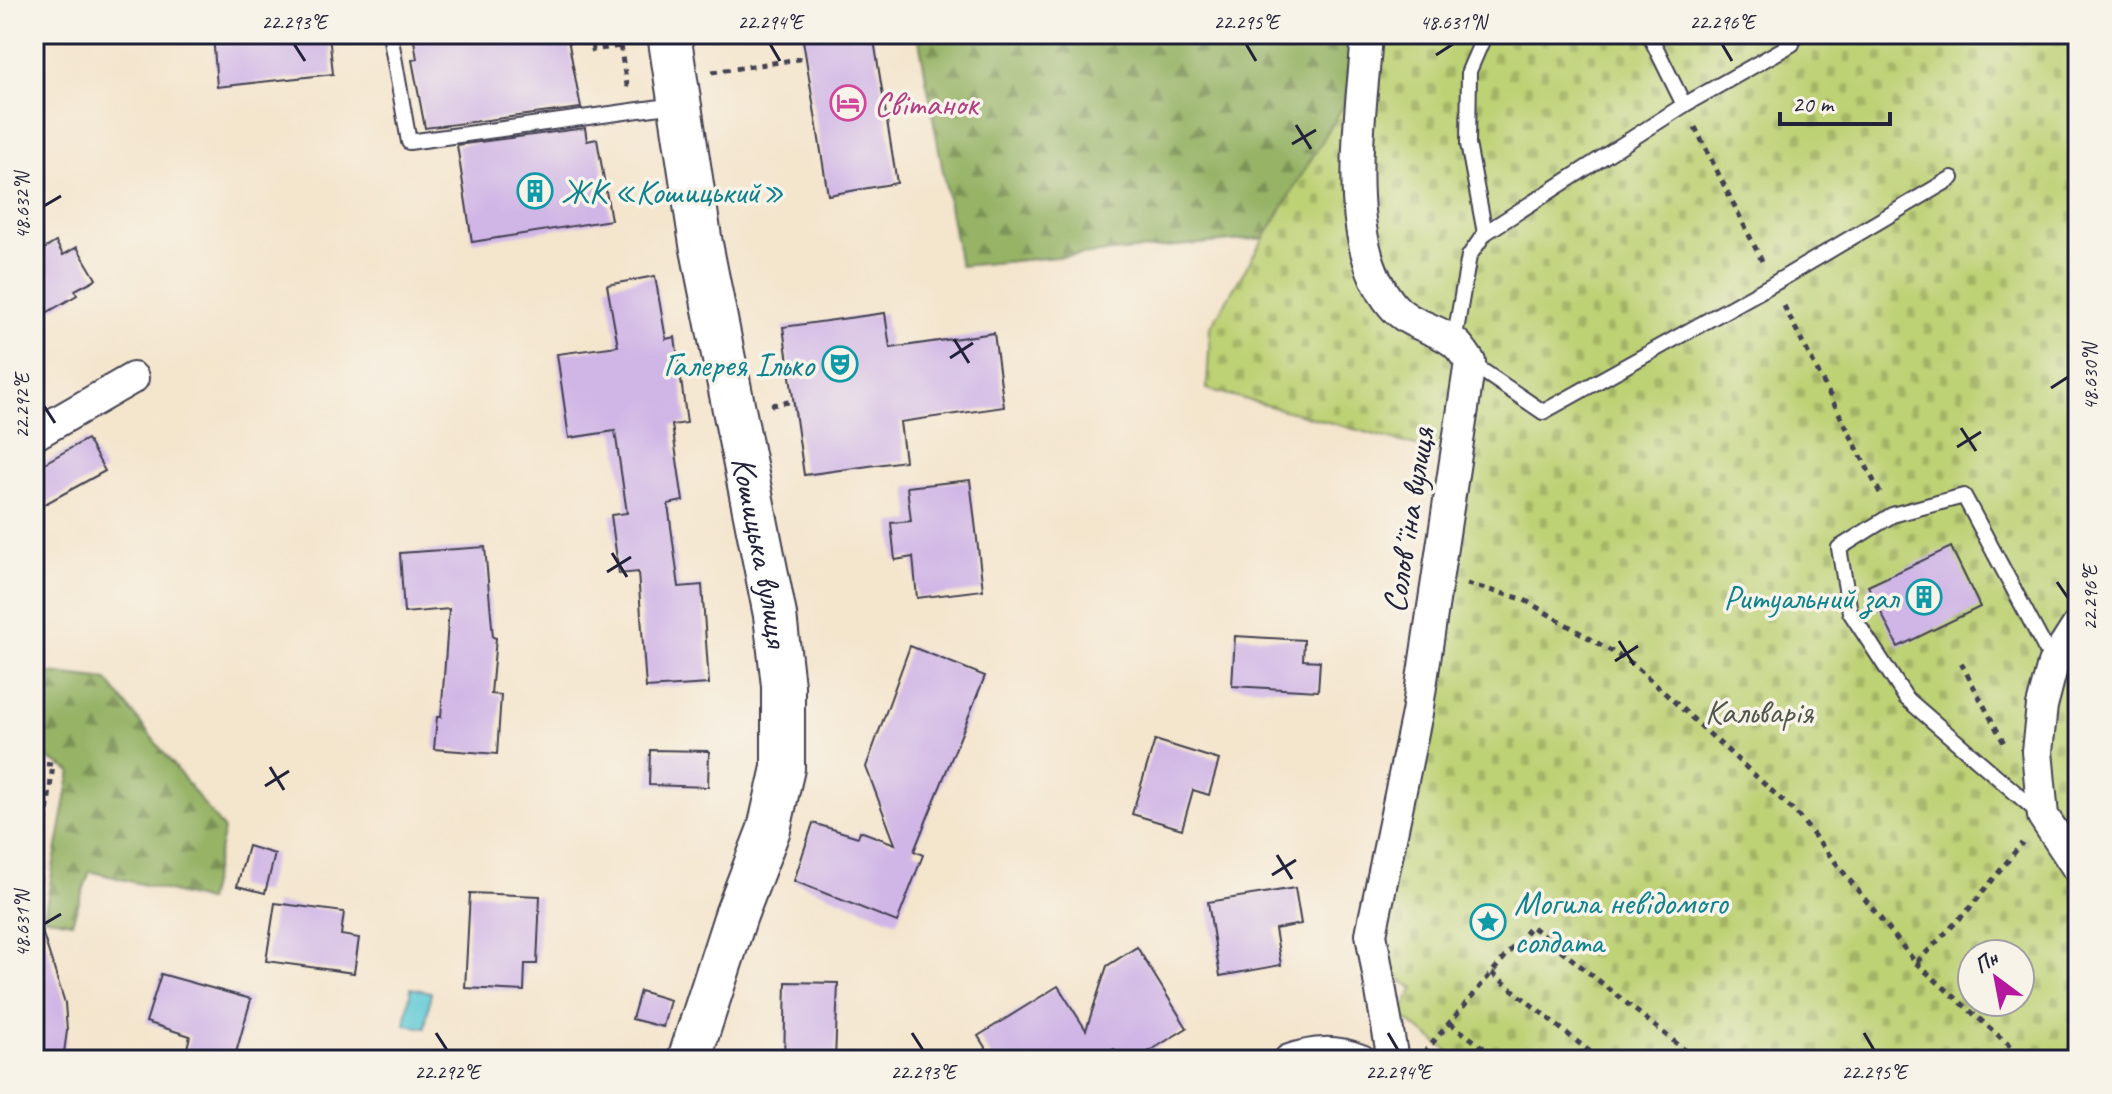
<svg xmlns="http://www.w3.org/2000/svg" width="2112" height="1094" font-family="Caveat,sans-serif">
<defs>
<pattern id="forest-firs" width="22" height="20" patternUnits="userSpaceOnUse" patternTransform="scale(2)"><rect width="22" height="20" fill="#96b366"/><path d="M5 1l3.5 6h-7zM16 11l3.5 6h-7z" fill="#7a9155"/></pattern>
<pattern id="cemetery-stones" width="16" height="16" patternUnits="userSpaceOnUse" patternTransform="scale(2)"><rect width="16" height="16" fill="#bdd174"/><path d="M2 7V4a2 2 0 0 1 4 0v3zM10 15v-3a2 2 0 0 1 4 0v3z" fill="#a2b365"/></pattern>
</defs>
<rect width="100%" height="100%" fill="#f7f3e8"/>
<filter id="ink" filterUnits="userSpaceOnUse"><feTurbulence type="fractalNoise" baseFrequency=".0125" numOctaves="2"/><feDisplacementMap in="SourceGraphic" scale="16" xChannelSelector="R" yChannelSelector="G"/><feConvolveMatrix kernelMatrix="1 2 1 2 8 2 1 2 1" color-interpolation-filters="sRGB"/></filter>
<filter id="wash" filterUnits="userSpaceOnUse"><feTurbulence type="fractalNoise" baseFrequency=".006" numOctaves="4" result="noise"/><feDisplacementMap in="SourceGraphic" scale="32" xChannelSelector="R" yChannelSelector="G"/><feGaussianBlur stdDeviation="1.8" result="paint"/><feColorMatrix in="noise" values="0 0 0 0 0 0 0 0 0 0 0 0 0 0 0 0 0 1.4 0 .05"/><feComposite in="paint" operator="in"/></filter>
<g filter="url(#wash)">
<rect width="100%" height="100%" fill="#f4e5cd"/>
<g fill="url(#forest-firs)" stroke="#5c6a50" stroke-width="2">
<path d="M918 34H1367L1342 108 1264 238 960 266Z"/>
<path d="M34 671 107 680 224 830 207 901 90 871 72 922 44 917 71 771 34 751Z"/>
</g>
<path fill="url(#cemetery-stones)" stroke="#707a58" stroke-width="2" fill-rule="evenodd" d="M1367 34H2078V1060H1460L1400 1015 1414 988 1383 971V921L1444 658 1457 539 1473 471 1438 452 1207 389 1210 328 1342 108ZM1972 954H2020V1002H1972Z"/>
<path fill="#5dc9d6" stroke="#407688" stroke-width="2" d="M411 988 431 992 425 1028 405 1025Z"/>
<g id="blocks">
<g fill="#d0b6e6">
<path d="M213 34H329L333 74 217 87Z"/>
<path d="M413 34H567L581 108 425 128 412 60 417 59Z"/>
<path d="M802 34H873L897 183 828 195Z"/>
<path d="M585 128 587 141 597 139 611 220 472 242 457 145Z"/>
<path d="M56 242 63 255 77 247 96 279 75 290 77 295 34 320V255Z"/>
<path d="M655 276 666 339 675 337 687 423 672 425 683 501 668 504 679 587 702 585 709 684 646 688 638 572 619 574 611 515 627 513 615 431 569 438 557 354 618 346 607 285Z"/>
<path d="M885 313 890 348 994 333 1004 407 900 422 905 461 804 475 783 327Z"/>
<path d="M87 439 105 471 34 510V469Z"/>
<path d="M970 480 983 590 917 598 913 557 895 560 891 523 911 521 907 487Z"/>
<path d="M485 547 493 637 496 638 491 694 501 695 497 754 434 749 437 717H441L449 609 404 613 400 553Z"/>
<path d="M1951 547 1980 607 1898 647 1868 586Z"/>
<path d="M1235 636 1304 640 1303 660 1320 661 1318 691 1232 686Z"/>
<path d="M910 646 985 676 914 851 923 855 897 922 794 881 813 823 858 837 860 831 895 844 866 767Z"/>
<path d="M1155 740 1219 760 1209 795 1193 790 1182 829 1132 814Z"/>
<path d="M650 750 709 751 708 787 649 785Z"/>
<path d="M248 846 275 854 265 893 237 886Z"/>
<path d="M1295 888 1301 924 1275 929 1281 965 1220 976 1208 902Z"/>
<path d="M470 893 540 896 537 964H525L524 991 465 988Z"/>
<path d="M275 903 344 912 341 935 359 938 354 973 266 961Z"/>
<path d="M40 925 65 1003 67 1031 63 1060H34V926Z"/>
<path d="M1137 947 1187 1028 1135 1060H1121L1114 1049 1102 1056 1105 1060H993L978 1036 1058 986 1086 1030 1107 966Z"/>
<path d="M161 974 251 999 234 1060H216L186 1052 190 1036 146 1022Z"/>
<path d="M786 982 838 983 835 1060H784Z"/>
<path d="M640 991 670 1000 663 1027 632 1019Z"/>
</g>
</g>
</g>
<g filter="url(#ink)">
<use href="#blocks" fill-opacity="0" stroke="#423f51" stroke-width="2"/>
<g fill="none" stroke-linecap="round" stroke-linejoin="round">
<defs>
<g id="lane">
<path d="M390 34 409 142 675 105"/>
<path d="M1649 34 1684 105"/>
<path d="M2074 34 2078 39"/>
<path d="M1485 233 1468 144 1469 71 1485 34"/>
<path d="M1454 342 1469 256 1485 233 1684 105 1792 44"/>
<path d="M1471 363 1543 412 1773 284 1952 178"/>
<path d="M2040 814 1906 698 1850 612 1839 548 1892 515 1964 496 2053 663"/>
</g>
<g id="street">
<path d="M1367 34C1362 113 1338 240 1392 305 1409 326 1436 327 1455 343 1461 348 1466 356 1470 362L1417 713 1371 934 1393 1060"/>
<path d="M34 435 133 378"/>
<path d="M2078 625 2053 664 2042 706 2037 751 2043 816 2078 869"/>
<path d="M1289 1060C1314 1051 1336 1050 1361 1060"/>
</g>
<g id="secondary">
<path id="s1" d="M669 34 701 244 775 615 783 686V768L769 829 736 915 689 1060"/>
</g>
</defs>
<use href="#lane" stroke="#423f51" stroke-width="18"/>
<use href="#street" stroke="#423f51" stroke-width="34"/>
<use href="#secondary" stroke="#423f51" stroke-width="46"/>
<g stroke="#423f51" stroke-width="5" stroke-dasharray="6 6" stroke-linecap="butt">
<path d="M591 34 593 50 620 46"/>
<path d="M618 34 627 85H631"/>
<path d="M712 72 806 58"/>
<path d="M1695 127 1762 261"/>
<path d="M1784 306 1880 493"/>
<path d="M771 405 794 401"/>
<path d="M1467 584 1523 599 1633 664 1796 813 1916 963 1972 906 2022 843"/>
<path d="M1961 663 2004 743"/>
<path d="M34 763 53 764 34 920"/>
<path d="M34 833 44 834"/>
<path d="M1916 963 2026 1060"/>
<path d="M1492 973 1600 1060"/>
<path d="M1450 1023 1500 1060"/>
<path d="M1424 1053 1531 926 1697 1060"/>
</g>
<use href="#lane" stroke="#fff" stroke-width="14"/>
<use href="#street" stroke="#fff" stroke-width="30"/>
<use href="#secondary" stroke="#fff" stroke-width="42"/>
</g>
</g>
<path fill="none" stroke="#22223b" stroke-width="3" d="M294 44 305 61M770 44 780 61M1246 44 1256 61M1722 44 1732 61M1436 55 1453 44M1296 125 1311 149M1292 144 1316 130M44 206 61 196M954 339 969 363M950 358 973 343M2051 388 2068 377M44 406 55 423M1961 428 1976 451M1957 447 1981 432M612 553 627 577M607 572 631 557M2057 582 2068 598M1619 641 1634 665M1615 661 1638 646M270 767 284 790M265 786 289 771M1277 855 1292 879M1272 875 1296 860M44 924 61 914M436 1033 447 1050M912 1033 923 1050M1388 1033 1398 1050M1864 1033 1874 1050"/>
<defs>
<symbol id="hotel-ring" viewBox="-11 -11 22 22"><circle r="9.5" fill="#f7f3e8" stroke="#d1479c" stroke-width="1.5"/><path d="M-6-4.5h1.5V1H6V5H4.5V3h-9V5H-6ZM-4 0a1.8 1.8 0 1 1 3.6 0ZM.5 0V-2.5h3Q6-2.5 6 0Z" fill="#d1479c"/></symbol>
<symbol id="building-ring" viewBox="-11 -11 22 22"><circle r="9.5" fill="#f7f3e8" stroke="#0f9aa8" stroke-width="1.5"/><path d="M-4-6H4V6H1V3H-1V6H-4ZM-2.5-4.3h1.7v1.8h-1.7ZM.8-4.3h1.7v1.8H.8ZM-2.5-1h1.7V.8h-1.7ZM.8-1h1.7V.8H.8Z" fill="#0f9aa8"/></symbol>
<symbol id="theatre-ring" viewBox="-11 -11 22 22"><circle r="9.5" fill="#f7f3e8" stroke="#0f9aa8" stroke-width="1.5"/><path d="M-5-5.5Q0-4 5-5.5V0Q5 5 0 6Q-5 5-5 0ZM-3.3-2.5H-1v1.5H-3.3ZM1-2.5H3.3v1.5H1ZM-2.8 1Q0 5.5 2.8 1Z" fill="#0f9aa8"/></symbol>
<symbol id="sight-ring" viewBox="-11 -11 22 22"><circle r="9.5" fill="#f7f3e8" stroke="#0f9aa8" stroke-width="1.5"/><path d="M0-6L1.8-2.2L6-1.7L2.9 1.2L3.7 5.4L0 3.3L-3.7 5.4L-2.9 1.2L-6-1.7L-1.8-2.2Z" fill="#0f9aa8"/></symbol>
</defs>
<g fill-rule="evenodd">
<use href="#hotel-ring" x="828" y="83" width="40" height="40"/>
<use href="#building-ring" x="515" y="171" width="40" height="40"/>
<use href="#theatre-ring" x="820" y="344" width="40" height="40"/>
<use href="#building-ring" x="1904" y="577" width="40" height="40"/>
<use href="#sight-ring" x="1468" y="902" width="40" height="40"/>
</g>
<g text-anchor="middle" dominant-baseline="central" stroke-width="7" stroke-linejoin="round" paint-order="stroke">
<g font-size="34" fill="#b23c85" stroke="#f7f3e8" text-anchor="start">
<text x="874" y="103">Світанок</text>
</g>
<g font-size="34" fill="#0d838f" stroke="#f7f3e8" text-anchor="start">
<text x="561" y="191">ЖК «Кошицький»</text>
<text x="814" y="364" text-anchor="end">Галерея Ілько</text>
<text x="1898" y="597" text-anchor="end">Ритуальний зал</text>
<text x="1514" y="902">Могила невідомого<tspan x="1514" dy="39">солдата</tspan></text>
</g>
<g font-size="34" fill="#22223b" stroke="#f7f3e8">
<text transform="translate(1408 520) rotate(-81)">Соловʼїна вулиця</text>
<text stroke="none"><textPath href="#s1" startOffset="526">Кошицька вулиця</textPath></text>
</g>
<g font-size="34" fill="#50574c" stroke="#f7f3e8">
<text x="1759" y="711">Кальварія</text>
</g>
</g>
<rect width="2112" height="1094" fill="none" stroke="#f7f3e8" stroke-width="88"/>
<g transform="translate(1996 978) rotate(328)"><circle r="38" fill="#f7f3e8" stroke="#a29fa3" stroke-width="2"/>
<path d="M0-6L14 30L0 20L-14 30Z" fill="#b5179e"/>
<text y="-12" font-size="22" font-weight="bold" text-anchor="middle" fill="#22223b">Пн</text>
</g>
<path d="M1780 112v12h110v-12" fill="none" stroke="#22223b" stroke-width="4"/>
<text x="1792" y="112" font-size="24" fill="#22223b" stroke="#f7f3e8" stroke-width="6" paint-order="stroke">20 m</text>
<rect x="44" y="44" width="2024" height="1006" fill="none" stroke="#22223b" stroke-width="3"/>
<g font-size="20" text-anchor="middle" fill="#22223b">
<text x="294" y="29">22.293°E</text>
<text x="770" y="29">22.294°E</text>
<text x="1246" y="29">22.295°E</text>
<text x="1453" y="29">48.631°N</text>
<text x="1722" y="29">22.296°E</text>
<text transform="translate(22 206) rotate(-90)" y="7">48.632°N</text>
<text transform="translate(2090 377) rotate(-90)" y="7">48.630°N</text>
<text transform="translate(22 406) rotate(-90)" y="7">22.292°E</text>
<text transform="translate(2090 598) rotate(-90)" y="7">22.296°E</text>
<text transform="translate(22 924) rotate(-90)" y="7">48.631°N</text>
<text x="447" y="1079">22.292°E</text>
<text x="923" y="1079">22.293°E</text>
<text x="1398" y="1079">22.294°E</text>
<text x="1874" y="1079">22.295°E</text>
</g>
</svg>
